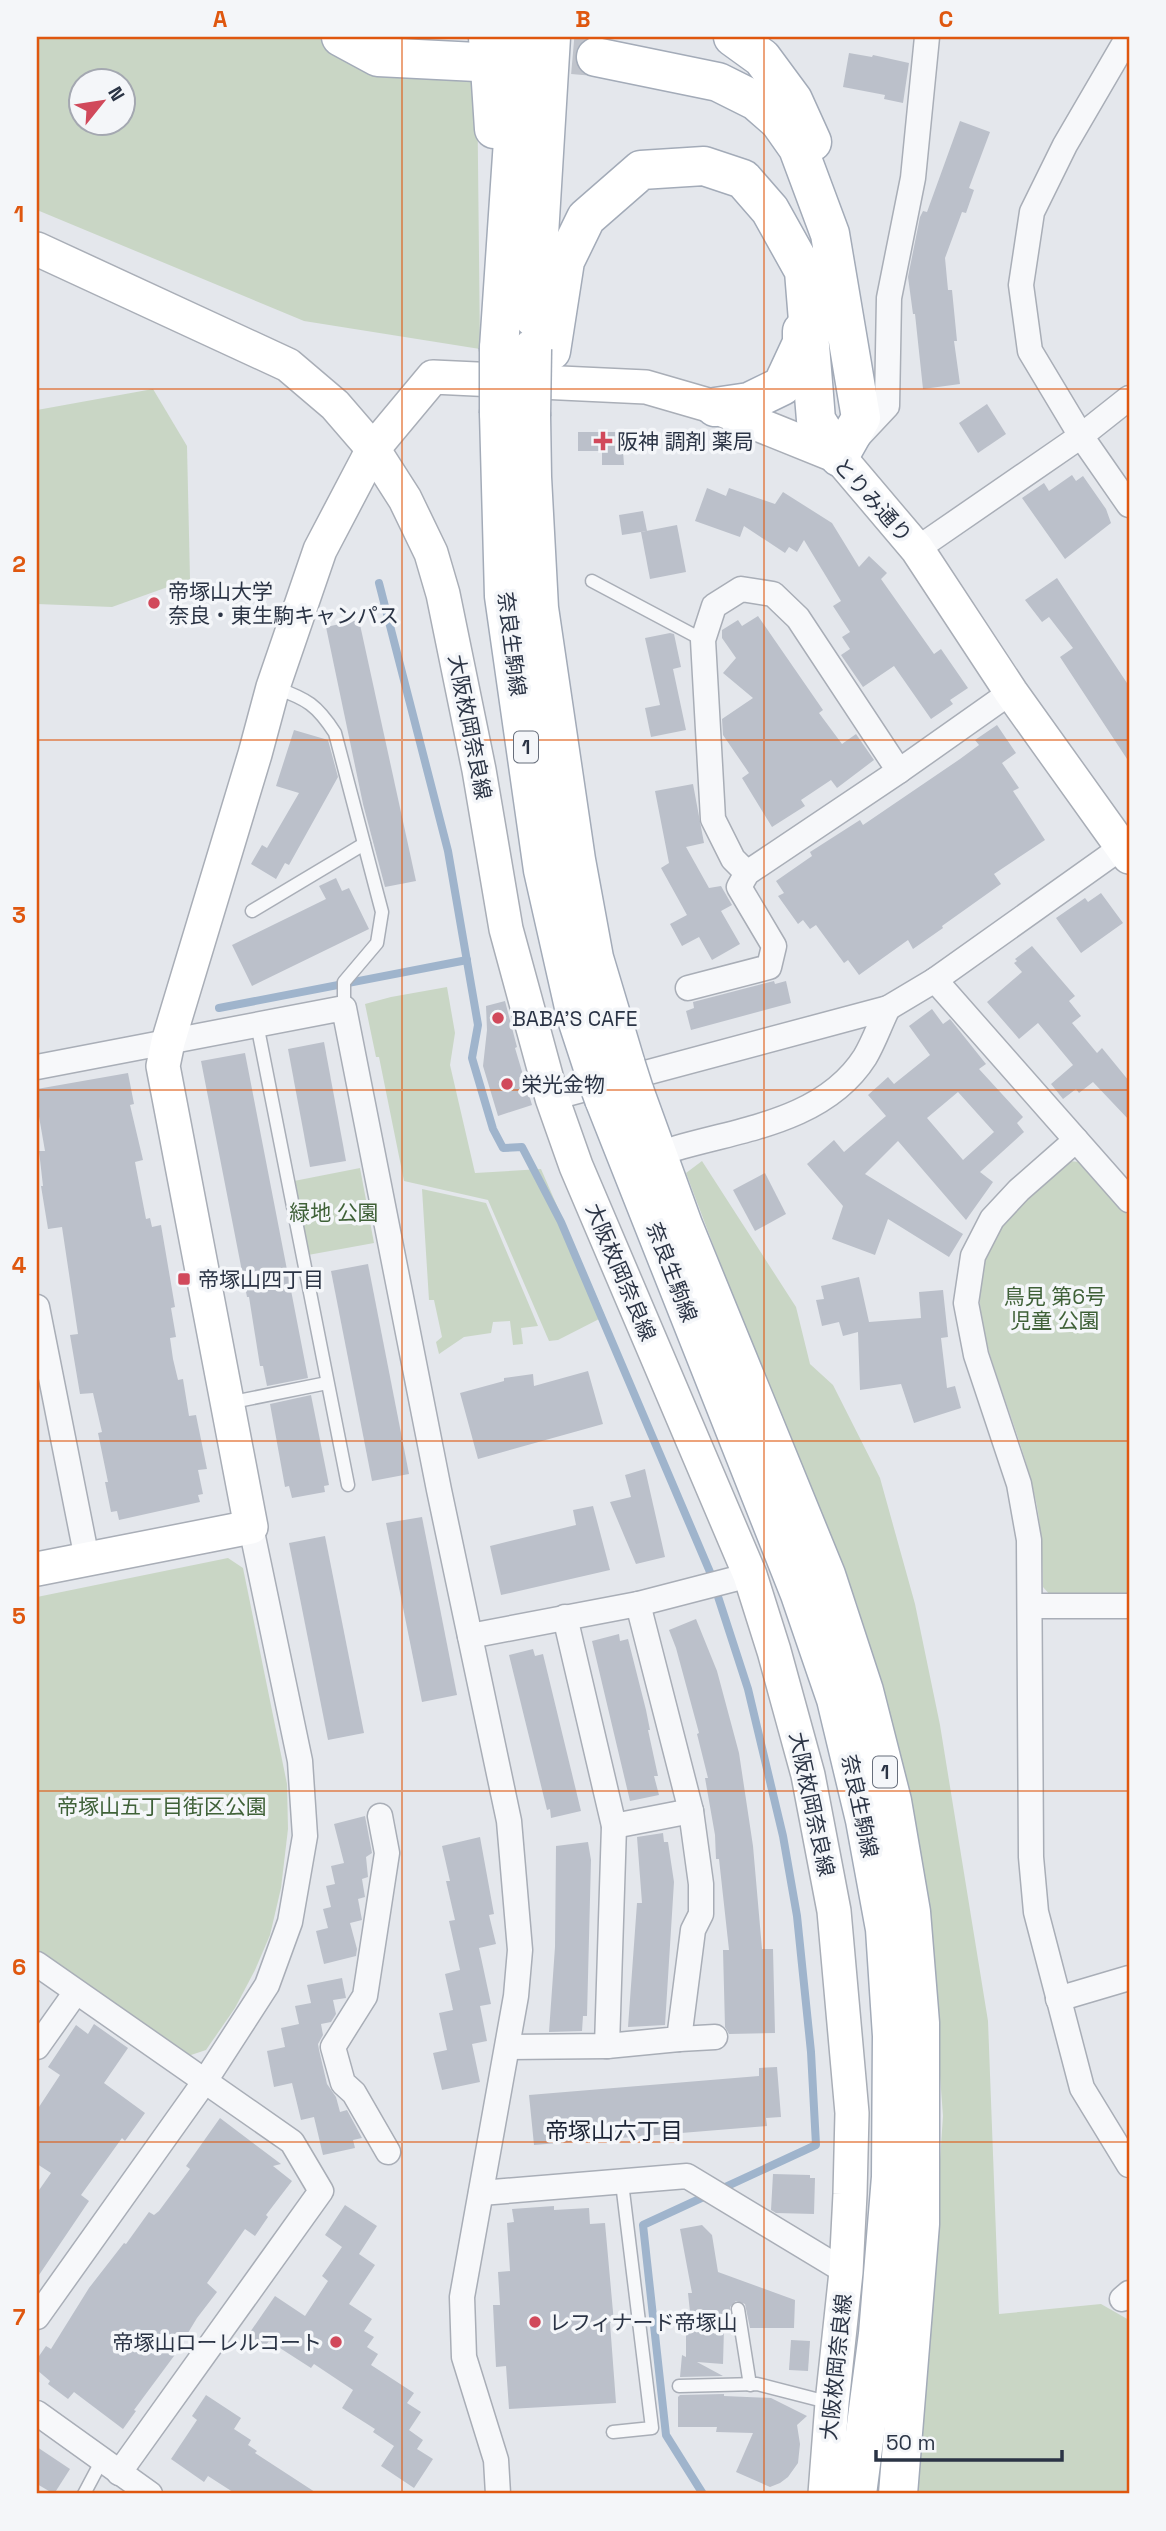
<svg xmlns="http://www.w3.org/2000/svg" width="1166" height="2531" font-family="'Space Grotesk','Noto Sans JP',sans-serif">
<rect width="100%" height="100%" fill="#e4e7ec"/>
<g fill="#c9d6c5" fill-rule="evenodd">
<path d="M37 37H330L477 69 480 349 304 321 37 210ZM80 80H122V122H80Z"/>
<path d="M153 389 187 446 190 579 112 607 37 604V410Z"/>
<path d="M447 987 455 1033 450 1065 475 1173 541 1169 605 1316 558 1340 549 1341 488 1200 404 1181 379 1057H376L365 1004 391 997Z"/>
<path d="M702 1161 796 1307 810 1364 833 1385 880 1478 915 1604 940 1725 988 2021 999 2314 1101 2304 1129 2320V2494H917L943 2116 928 1914 896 1748 857 1604 740 1316 686 1173Z"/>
<path d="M1068 1161 1080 1162 1129 1216V1596H1051L1043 1587C1042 1557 1042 1527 1035 1497 1027 1461 1014 1426 1002 1391 985 1341 967 1292 992 1242 1009 1209 1041 1186 1068 1161Z"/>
<path d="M360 1168 374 1243 308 1255 294 1181Z"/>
<path d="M422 1189 486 1203 538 1326 521 1328 523 1344 513 1345 510 1321 493 1322 491 1333 464 1337 439 1354 436 1342 442 1337 434 1300H429Z"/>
<path d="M228 1558 243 1568 287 1784 288 1829 281 1888 270 1935 255 1970 235 2008 206 2050 188 2056 37 1950V1597Z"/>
</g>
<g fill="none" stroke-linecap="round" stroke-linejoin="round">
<g stroke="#9fb4cc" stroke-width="8">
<path d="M379 583 448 851 478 1025 472 1058 493 1129 503 1148 522 1147 561 1222 710 1572 748 1689 783 1836 797 1916 811 2052 816 2145 643 2225 666 2435 703 2494"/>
<path d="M219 1008 467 960"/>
</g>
</g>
<g fill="#bbc0ca" fill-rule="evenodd">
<path d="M849 53 872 57 873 55 909 63 903 103 884 99 885 95 843 87Z"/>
<path d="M960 121 990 132 969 188 974 190 966 213 962 212 945 258 948 290H952L957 341H954L960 384 923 389 915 314H913L908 277 920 217 923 211 927 212Z"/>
<path d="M987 404 1006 434 978 453 959 423Z"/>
<path d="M578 432H628L629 451H623L624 465H602V451H578Z"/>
<path d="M1072 475 1076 481 1083 476 1106 509 1111 523 1065 559 1022 498 1044 483 1049 491Z"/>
<path d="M707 488 726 496 729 488 775 504 783 492 832 523 859 567 869 556 887 573 881 579 934 654 941 649 968 688 950 700 953 704 931 719 894 666 863 687 841 655 850 649 842 637 850 632 833 606 841 601 804 540 797 552 789 547 785 553 744 526 740 537 695 521Z"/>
<path d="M643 511 647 531 622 535 619 515Z"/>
<path d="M677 525 686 572 650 579 641 532Z"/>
<path d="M1057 578 1129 686V762L1060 657 1073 648 1049 617 1042 622 1025 600Z"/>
<path d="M758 616 823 710 819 713 842 744 856 734 874 760 837 788 831 780 801 800 805 806 772 827 742 778 749 773 723 735 722 719 753 698 723 673 736 658 722 638V630L738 620 742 626Z"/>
<path d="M359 620 416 881 385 887 363 804 326 627Z"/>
<path d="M670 633 674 634 681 667 673 669 686 730 651 737 645 708 660 705 645 638Z"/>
<path d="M997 725 1016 753 1002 763 1019 788 1013 791 1045 840 994 874 1001 884 942 926 943 928 913 949 908 940 859 975 848 960 844 963 816 925 810 929 803 920 798 924 778 896 784 893 776 881 812 856 810 852 860 820 863 825 960 759 979 745 975 740Z"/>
<path d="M294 730 328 740 338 777 289 865 285 863 276 879 251 864 262 845 267 848 299 793 276 786Z"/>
<path d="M693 784 704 843 686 847 709 888 721 886 732 905 721 911 740 944 712 960 699 937 682 946 670 924 687 915 661 868 669 863 655 791Z"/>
<path d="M336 878 342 891 349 888 369 929 252 986 232 945 326 899 319 886Z"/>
<path d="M1101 893 1123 923 1081 953 1056 918 1085 898 1088 902Z"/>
<path d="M1032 946 1075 996 1069 1001 1081 1016 1072 1023 1097 1053 1102 1048 1129 1081V1120L1093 1082 1079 1093 1076 1089 1063 1099 1051 1084 1073 1065 1038 1023 1019 1039 987 1002 1022 972 1014 963 1017 961 1015 959Z"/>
<path d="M774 981 775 984 786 981 791 1003 691 1030 686 1011 694 1008 693 1002Z"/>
<path d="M505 1001 517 1047 515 1048 532 1105 498 1116 483 1066 487 1030 486 1006Z"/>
<path d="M932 1009 943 1024 950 1019 986 1064 979 1069 1023 1117 1017 1123 1024 1132 980 1172 993 1182 966 1220 898 1141 865 1174 963 1234 949 1257 888 1219 875 1255 832 1239 843 1206 807 1164 834 1140 844 1152 886 1116 868 1095 888 1077 894 1084 930 1055 909 1026ZM958 1092 994 1132 963 1160 927 1118Z"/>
<path d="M324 1042 346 1161 310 1167 288 1049Z"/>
<path d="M245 1053 308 1378 267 1386 263 1366H260L249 1297H247L201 1061Z"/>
<path d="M128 1073 134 1104 130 1105 143 1160 135 1162 146 1219 150 1218 152 1227 161 1225 175 1307 171 1308 176 1337 170 1338 173 1359 178 1380 183 1379 189 1416 196 1415 207 1469 198 1470 203 1494 198 1495 200 1502 119 1520 117 1511 111 1512 105 1482H108L98 1433 102 1432 93 1393 80 1394 70 1335 78 1334 62 1227 48 1229 41 1186H43L39 1151H45L37 1105V1089Z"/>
<path d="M765 1173 786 1214 755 1231 733 1190Z"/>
<path d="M368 1264 409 1474 372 1481 331 1271Z"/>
<path d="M859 1277 869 1322 921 1318 919 1292 943 1290 948 1337 941 1338 947 1388 955 1386 961 1408 914 1423 901 1384 860 1390 858 1332 843 1336 839 1322 822 1326 816 1300 824 1299 821 1286Z"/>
<path d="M588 1371 603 1424 478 1459 460 1393 504 1381V1378L533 1374 534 1386Z"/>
<path d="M311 1395 329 1485 324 1486 325 1492 292 1498 289 1486 285 1487 270 1404Z"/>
<path d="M645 1469 665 1557 636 1564 610 1502 631 1497 625 1475Z"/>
<path d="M593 1506 610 1570 501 1595 490 1546 576 1525 573 1510Z"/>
<path d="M422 1517 457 1695 422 1702 386 1523Z"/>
<path d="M325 1536 364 1733 328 1740 289 1543Z"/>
<path d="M696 1619 717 1671 739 1753 753 1846 762 1949H773L775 2033 729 2034 725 2027 723 1950H729L719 1859H716L715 1835 705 1778H708L697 1734 699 1733 676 1648 669 1630Z"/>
<path d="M619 1634 620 1641 628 1639 646 1710 650 1730H648L658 1776H654L659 1795 630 1801 592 1641Z"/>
<path d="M533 1649 535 1656 543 1654 581 1811 551 1818 550 1809 547 1810 509 1655Z"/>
<path d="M365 1816 372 1853 366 1857 368 1877 362 1879 365 1897 358 1899 362 1920 350 1923 357 1949 356 1956 324 1964 316 1931 328 1928 323 1909 331 1907 326 1886 335 1884 331 1866 344 1863 334 1824Z"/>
<path d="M663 1833 664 1842H668L674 1882 665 2025 628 2027 637 1903H642L637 1837Z"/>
<path d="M480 1837 494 1914 489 1915 496 1944 479 1948 491 2004 480 2006 487 2041 472 2044 480 2082 442 2090 433 2053 447 2050 439 2013 453 2010 445 1974 460 1970 449 1921 455 1920 446 1881H450L442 1846Z"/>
<path d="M588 1842 591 1860 587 2016H583L582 2031 549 2032 555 1947 556 1846Z"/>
<path d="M342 1978 346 1998 333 2000 336 2014 331 2022 321 2024 323 2035 318 2044 319 2050 327 2084 336 2097 340 2112 347 2110 362 2138 353 2140 355 2148 323 2155 314 2117 301 2120 292 2083 274 2087 267 2051 285 2047 281 2028 299 2024 295 2006 311 2003 307 1985Z"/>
<path d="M94 2024 128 2048 104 2083 145 2113 125 2141 122 2138 81 2195 89 2201 37 2278V2193L51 2173 37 2164V2110L60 2075 48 2067 76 2025 88 2034Z"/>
<path d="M777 2067 781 2117 766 2118 767 2126 534 2145 529 2095 759 2076V2068Z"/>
<path d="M220 2118 281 2164 273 2166 292 2181 266 2215 268 2217 255 2236 245 2229 207 2283 217 2292 197 2318 174 2356 134 2410 136 2411 123 2429 74 2392 68 2399 48 2384 50 2381 37 2370V2359L46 2346 51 2349 89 2288 124 2243 126 2244 149 2212 154 2215 159 2211 190 2169 186 2166Z"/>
<path d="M773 2174 810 2175V2178H815L814 2214 776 2213 771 2210Z"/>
<path d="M345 2205 377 2226 359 2254 375 2265 349 2304 372 2319 364 2331 374 2337 367 2347 378 2354 371 2365 414 2393 407 2403 421 2412 409 2430 423 2440 417 2449 433 2459 414 2488 381 2466 394 2446 373 2432 375 2429 342 2408 353 2390 314 2364 311 2368 269 2341 263 2349 246 2338 275 2296 305 2316 328 2281 322 2276 342 2247 325 2235Z"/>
<path d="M554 2206V2210L589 2208 590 2224 605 2223 614 2323H610L616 2403 509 2409 506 2366 496 2367 493 2305H500L498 2272 510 2271 507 2223 514 2222 512 2209Z"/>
<path d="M702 2225 712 2235 718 2272 795 2300 794 2328H750L745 2304 736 2301 730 2307 732 2328H724L723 2364 697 2362 723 2376 680 2377 682 2355 686 2357V2331H692L688 2293H692L680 2229Z"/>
<path d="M791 2340 810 2341 808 2371 789 2370Z"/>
<path d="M724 2394V2396L771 2398 807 2416 797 2425 800 2444 798 2463 788 2477 780 2483 770 2487 736 2472 753 2433 716 2432 717 2427H678V2397L680 2395Z"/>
<path d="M206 2395 241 2418 234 2429 251 2440 248 2445 257 2451 255 2453 318 2494H236L208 2476 204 2482 171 2459 197 2420 192 2416Z"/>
<path d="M37 2447 70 2469 54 2494 37 2484Z"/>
</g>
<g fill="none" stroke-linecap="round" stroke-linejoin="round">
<path stroke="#bfc3cb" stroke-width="38" stroke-dasharray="38 19" stroke-linecap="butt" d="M516 50 596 57"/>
<defs>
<g id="lane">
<path d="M592 581 703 640"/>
<path d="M276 688C307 699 317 705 335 733L382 912 377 943 344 982V1008"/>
<path d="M252 911 364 844"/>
<path d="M257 1024 348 1485"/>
<path d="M228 1403 327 1383"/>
<path d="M738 2309 750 2385"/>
<path d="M679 2386 757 2384 831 2403"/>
<path d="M613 2432 652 2428 622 2183"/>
<path d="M84 2494 102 2460"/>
</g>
<g id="street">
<path d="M1128 37 1065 145 1032 212 1021 285 1030 351 1081 436 1129 505"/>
<path d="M857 438 887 406 889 298 913 178 927 37"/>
<path d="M917 549 1081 436 1129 398"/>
<path d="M747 873 733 859 713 819 703 640 714 606 741 589 773 594 798 618 899 771"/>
<path d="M935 980 1129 1200"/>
<path d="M688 988 769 967 774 946 739 887 747 873 899 771 1011 692"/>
<path d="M37 1067 344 1008 439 1490 509 1821 520 1950 516 1996 462 2297 464 2357 496 2460 498 2494"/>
<path d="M552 1098 888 1008 935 980 1122 847"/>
<path d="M1076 1140 1019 1190 992 1219 973 1256 966 1303 976 1355 1019 1484 1029 1540 1031 1857 1036 1912 1082 2088 1129 2165"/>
<path d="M677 1148C743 1129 825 1120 865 1057 874 1042 880 1024 888 1008"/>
<path d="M37 1307 87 1559"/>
<path d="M1032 1606H1129"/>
<path d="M565 1617 614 1826 607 2046"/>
<path d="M470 1636 638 1604 750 1575"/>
<path d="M380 1816 387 1853 365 1996 333 2047 343 2083 354 2093 388 2152"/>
<path d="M614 1826 691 1811"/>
<path d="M37 1964 292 2142 321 2191 119 2473"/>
<path d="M1058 1999 1129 1978"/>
<path d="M679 2039 715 2037"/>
<path d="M37 2047 76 1992"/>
<path d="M508 2047 607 2046 679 2039 693 1930 701 1914V1884L691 1811 638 1604"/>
<path d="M481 2193 687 2176 846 2272"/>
<path d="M1122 2299 1129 2293"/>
<path d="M37 2317 205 2081 267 1985 290 1922 305 1836 300 1761 251 1527"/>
<path d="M37 2413 150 2494"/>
</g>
<g id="secondary">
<path d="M37 249 288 365 335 405 373 449 405 499 431 553 443 594 479 770 506 929 552 1098 576 1166 750 1575 774 1651 808 1775 834 1911 852 2113 850 2194 846 2272 832 2403 825 2494"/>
<path d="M37 1569 251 1527 163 1066 168 1042 255 754 273 687 320 550 373 449 433 377 646 387 715 407 839 457 917 549 1011 692 1129 857"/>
</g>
<g id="primary">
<path d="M341 37 378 57 477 62"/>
<path d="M488 37 494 129"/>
<path d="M733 37 762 58 793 100 812 142"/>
<path d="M534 318 551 37"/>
<path d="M499 348 520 37"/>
<path d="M551 351 565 261 586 218 641 170 704 166 743 179 770 210 804 271 816 420 839 457 861 418 830 234 798 148 779 121 756 101 718 82 596 57"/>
<path d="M715 407 749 402 782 386 802 343V331"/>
<path d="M499 413 504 596 543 870 576 1016 595 1074"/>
<path d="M531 416 532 477 539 608 576 860 594 958 626 1065"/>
<path d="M634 1090 683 1225 826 1575 864 1691 892 1801 911 1912 920 2023V2224L898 2494"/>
<path d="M604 1099 800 1594 836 1699 865 1820 885 1929 892 2036 891 2177 878 2334 857 2494"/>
</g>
</defs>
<use href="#lane" stroke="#a9aeb7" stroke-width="15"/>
<use href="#street" stroke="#a9aeb7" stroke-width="27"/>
<use href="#secondary" stroke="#a9aeb7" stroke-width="36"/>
<use href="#primary" stroke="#a3abb8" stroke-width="41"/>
<use href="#lane" stroke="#f7f8fa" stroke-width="12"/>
<use href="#street" stroke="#f7f8fa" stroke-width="24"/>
<use href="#secondary" stroke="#fff" stroke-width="33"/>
<use href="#primary" stroke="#fff" stroke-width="38"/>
<defs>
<g id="primary-bridge">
<path d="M499 413V348"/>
<path d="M531 416 532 349"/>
<path d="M626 1065 634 1090"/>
<path d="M595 1074 604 1099"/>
</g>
</defs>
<use href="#primary-bridge" stroke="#a3abb8" stroke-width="41" stroke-linecap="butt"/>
<use href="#primary-bridge" stroke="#fff" stroke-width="38"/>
</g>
<path fill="none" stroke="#df570f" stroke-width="2" stroke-opacity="0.55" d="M402 37V2494M764 37V2494M37 389H1129M37 740H1129M37 1090H1129M37 1441H1129M37 1791H1129M37 2142H1129"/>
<g fill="#d1495b" stroke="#f4f6f9" stroke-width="2.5">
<path d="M599.5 430.5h7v7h7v7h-7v7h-7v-7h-7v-7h7z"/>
<circle cx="154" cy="603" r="7"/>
<circle cx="498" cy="1018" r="7"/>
<circle cx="507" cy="1084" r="7"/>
<rect x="177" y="1272" width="14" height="14" rx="3.5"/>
<circle cx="535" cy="2322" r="7"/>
<circle cx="336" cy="2342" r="7"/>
</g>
<g text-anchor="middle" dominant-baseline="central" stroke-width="7" stroke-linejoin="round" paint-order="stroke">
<g fill="#f4f6f9" stroke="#676e7b" stroke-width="2">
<rect x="514" y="731.5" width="24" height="31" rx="5"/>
<rect x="873" y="1756.5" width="24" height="31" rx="5"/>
</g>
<g font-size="19" font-weight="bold" fill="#2b3445">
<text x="526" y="747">1</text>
<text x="885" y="1772">1</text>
</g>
<g font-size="21" fill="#2b3445" stroke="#f4f6f9" text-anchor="start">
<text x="617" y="441">阪神 調剤 薬局</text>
<text x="168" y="591">帝塚山大学<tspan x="168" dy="24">奈良・東生駒キャンパス</tspan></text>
<text x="512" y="1018">BABA'S CAFE</text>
<text x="521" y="1084">栄光金物</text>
<text x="198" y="1279">帝塚山四丁目</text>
<text x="549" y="2322">レフィナード帝塚山</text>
<text x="322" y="2342" text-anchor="end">帝塚山ローレルコート</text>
</g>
<g font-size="21" fill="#2b3445" stroke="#f4f6f9">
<text transform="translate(873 500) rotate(48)">とりみ通り</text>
<text transform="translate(512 644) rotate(83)">奈良生駒線</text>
<text transform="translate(470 727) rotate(79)">大阪枚岡奈良線</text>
<text transform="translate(621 1272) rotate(67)">大阪枚岡奈良線</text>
<text transform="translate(672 1272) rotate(69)">奈良生駒線</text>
<text transform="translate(812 1804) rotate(78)">大阪枚岡奈良線</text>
<text transform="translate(860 1806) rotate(78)">奈良生駒線</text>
<text transform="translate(836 2367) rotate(-84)">大阪枚岡奈良線</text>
</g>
<g font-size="21" fill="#3f6138" stroke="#f4f6f9">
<text x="334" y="1212">緑地 公園</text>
<text x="1055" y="1296">鳥見 第6号<tspan x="1055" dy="24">児童 公園</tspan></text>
<text x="162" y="1806">帝塚山五丁目街区公園</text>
</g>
<g font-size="23" fill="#1d2536" stroke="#f4f6f9">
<text x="614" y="2131">帝塚山六丁目</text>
</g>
</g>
<rect width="1166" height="2531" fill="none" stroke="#f4f6f9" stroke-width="77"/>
<g transform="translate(102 102) rotate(60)"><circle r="33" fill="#f4f6f9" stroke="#a4a8b1" stroke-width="2"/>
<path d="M0-5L12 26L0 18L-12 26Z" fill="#d1495b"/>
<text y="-10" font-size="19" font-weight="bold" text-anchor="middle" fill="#2b3445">N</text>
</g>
<path d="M876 2450v10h186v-10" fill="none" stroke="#2b3445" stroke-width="3.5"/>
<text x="886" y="2450" font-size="21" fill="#2b3445" stroke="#f4f6f9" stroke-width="5" paint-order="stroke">50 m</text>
<rect x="38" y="38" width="1090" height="2454" fill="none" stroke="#df570f" stroke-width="2.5"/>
<g font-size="23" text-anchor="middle" font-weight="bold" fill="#df570f">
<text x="220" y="27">A</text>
<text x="583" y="27">B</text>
<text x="946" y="27">C</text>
<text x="19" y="222">1</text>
<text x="19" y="572">2</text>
<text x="19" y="923">3</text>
<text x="19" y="1273">4</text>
<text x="19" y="1624">5</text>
<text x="19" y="1975">6</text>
<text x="19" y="2325">7</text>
</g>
</svg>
